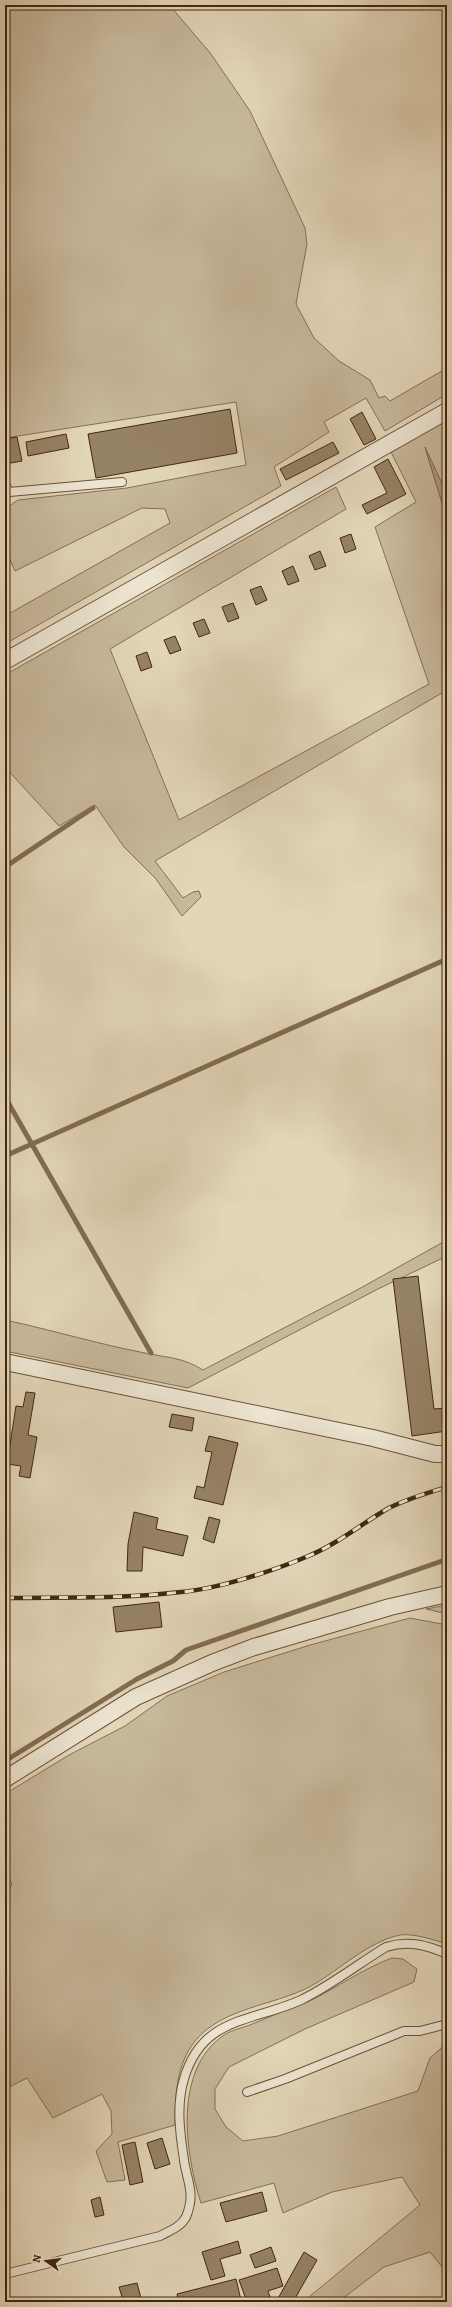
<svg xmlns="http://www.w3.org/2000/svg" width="452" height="2307" font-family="Alegreya,serif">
<rect width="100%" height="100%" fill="#e2d5b8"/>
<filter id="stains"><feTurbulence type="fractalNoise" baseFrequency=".005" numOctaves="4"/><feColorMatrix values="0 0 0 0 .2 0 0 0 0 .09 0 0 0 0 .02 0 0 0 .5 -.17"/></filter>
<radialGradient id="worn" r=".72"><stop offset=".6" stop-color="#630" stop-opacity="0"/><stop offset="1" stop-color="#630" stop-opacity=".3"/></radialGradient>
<g fill="#c7b89b" stroke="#857054">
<path d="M5 5H169L171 7 211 54 250 111 305 228 307 244 296 304 314 338 339 361 370 380 379 398 385 396 390 401 447 368V394L385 431 366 398 324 422 329 432 274 467 281 486 5 644V616L170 523 165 509 142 508 15 571 5 549V509L18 500 127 488 246 465 236 402 5 438Z"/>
<path d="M447 420V494L426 451 447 519V690L155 861 183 898 193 892 199 891 201 897 182 916 156 879 124 847 95 805 59 826 5 767V675L336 487 346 509 110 649 179 820 429 684 375 527 416 502 391 452Z"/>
<path d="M447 1240V1256L378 1289 188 1388 5 1351V1320C52 1330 98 1344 145 1353 168 1358 182 1357 203 1370L357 1290Z"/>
<path d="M447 1605V1614L426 1609Z"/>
<path d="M410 1618 447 1625V1944C434 1940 413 1933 400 1935 367 1942 340 1970 311 1986 274 2006 223 2007 195 2041 176 2065 175 2096 175 2125L118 2142 125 2180 107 2182 96 2151 112 2134 111 2111 102 2094 53 2118 27 2078 5 2089V1889L12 1885 5 1868V1794L69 1755 125 1726 167 1696 224 1672 310 1645Z"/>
<path d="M392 1958 403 1959 417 1969 414 1982 305 2029 229 2067 215 2089V2109L226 2127 243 2141 278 2136 418 2091 430 2058 447 2043V2273L430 2252 384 2267 338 2302H303L420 2205 402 2177 332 2192 283 2213 274 2183 201 2203C185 2153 173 2070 224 2035 231 2030 242 2028 250 2025 269 2017 289 2009 309 2001 337 1988 362 1969 392 1958Z"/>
</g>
<path fill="#ac9a7e" stroke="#826c50" d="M425 447 447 494V519Z"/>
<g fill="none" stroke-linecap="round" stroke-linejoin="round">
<g stroke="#826c50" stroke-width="5">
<path d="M5 867 93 808"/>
<path d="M5 1097 151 1353"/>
<path d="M5 1156 447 959"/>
<path d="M5 1761 137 1679 173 1661 186 1650 442 1561"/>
</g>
</g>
<g fill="#968265" stroke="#43280c">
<path d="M230 409 237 453 96 478 88 434Z"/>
<path d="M362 412 376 439 364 445 350 419Z"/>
<path d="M66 434 69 448 28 456 26 442Z"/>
<path d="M17 437 22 461 5 464V439Z"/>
<path d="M333 442 339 453 286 480 280 469Z"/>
<path d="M388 459 406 494 367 514 362 505 387 493 374 467Z"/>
<path d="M351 534 356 549 345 553 340 538Z"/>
<path d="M320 551 326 566 315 570 309 556Z"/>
<path d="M293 566 299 581 288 585 282 571Z"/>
<path d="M261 586 267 600 256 605 250 590Z"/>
<path d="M233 603 239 618 228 622 222 607Z"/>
<path d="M204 619 210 633 199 637 193 623Z"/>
<path d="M175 636 181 650 170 654 164 640Z"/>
<path d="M147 652 152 667 141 671 136 656Z"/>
<path d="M418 1276 434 1409 447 1408V1431L412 1436 393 1279Z"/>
<path d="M26 1392 35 1393 28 1435 37 1437 30 1478 19 1476 21 1466 7 1464 16 1406 23 1407Z"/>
<path d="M172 1414 194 1418 192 1431 169 1427Z"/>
<path d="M209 1436 238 1443 223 1505 194 1498 197 1486 204 1488 212 1452 205 1451Z"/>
<path d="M134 1512 158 1518 156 1529 188 1536 183 1556 143 1547 142 1571H127L128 1544Z"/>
<path d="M209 1517 220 1520 214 1543 203 1539Z"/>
<path d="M159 1602 162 1627 116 1632 113 1607Z"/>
<path d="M162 2138 170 2164 155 2169 147 2143Z"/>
<path d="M135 2142 143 2182 130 2185 122 2145Z"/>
<path d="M262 2192 267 2211 226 2222 220 2203Z"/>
<path d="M100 2197 104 2215 95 2217 91 2200Z"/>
<path d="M238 2241 241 2253 220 2259 225 2276 211 2280 202 2252Z"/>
<path d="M271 2247 276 2261 255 2268 250 2255Z"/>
<path d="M304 2252 317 2260 293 2302H276Z"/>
<path d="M277 2268 283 2286 268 2291 272 2302H247L239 2280Z"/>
<path d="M236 2279 241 2300 179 2302 177 2294Z"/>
<path d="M137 2283 142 2302H115L123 2300 119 2287Z"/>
</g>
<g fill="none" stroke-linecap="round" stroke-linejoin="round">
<defs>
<g id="service">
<path d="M5 484 9 492"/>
<path d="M5 495 9 492 122 482"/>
<path d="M247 2092 285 2079 404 2031H420L447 2024"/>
<path d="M5 2274 160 2236C169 2231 181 2227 186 2217 196 2193 187 2182 184 2160 180 2134 176 2105 184 2079 202 2016 253 2022 301 2000 330 1986 358 1964 386 1947 408 1940 427 1945 447 1954"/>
</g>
<g id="minor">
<path d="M5 661 447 411"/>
<path d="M5 1362 373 1438 435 1454H447"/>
<path d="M5 1779 136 1697 212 1663 254 1647 390 1607 447 1594"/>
</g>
</defs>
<use href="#service" stroke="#6b5337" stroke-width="10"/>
<use href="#minor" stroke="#6b5337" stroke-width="18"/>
<use href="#service" stroke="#ece4d1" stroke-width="8"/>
<use href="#minor" stroke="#ece4d1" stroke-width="16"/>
<defs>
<path id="rail" d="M5 1598C64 1597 123 1599 181 1592 217 1589 273 1571 306 1557 336 1545 360 1525 387 1509 406 1499 427 1493 447 1487"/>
</defs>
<use href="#rail" stroke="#43280c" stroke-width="4.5"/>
<use href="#rail" stroke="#ece4d1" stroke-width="3" stroke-dasharray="9" stroke-linecap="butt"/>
</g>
<rect width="452" height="2307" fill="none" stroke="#e2d5b8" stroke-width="20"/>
<rect x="6" y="6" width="440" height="2295" fill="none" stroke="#43280c" stroke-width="2"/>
<rect x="10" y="10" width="432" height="2287" fill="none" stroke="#43280c"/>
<g transform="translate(46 2261) rotate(284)" stroke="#ece4d1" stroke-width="3" paint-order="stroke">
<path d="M0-3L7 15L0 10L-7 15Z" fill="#43280c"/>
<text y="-6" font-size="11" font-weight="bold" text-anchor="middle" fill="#43280c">N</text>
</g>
<rect width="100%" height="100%" filter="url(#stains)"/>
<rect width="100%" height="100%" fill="url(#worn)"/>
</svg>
